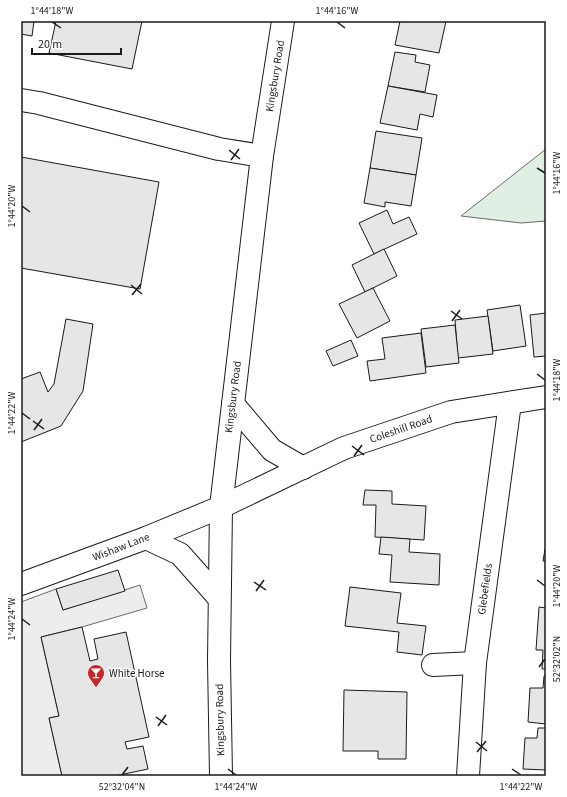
<svg xmlns="http://www.w3.org/2000/svg" width="567" height="797" font-family="'Source Sans 3',sans-serif">
<rect width="100%" height="100%" fill="#fff"/>
<path fill="#e0efe3" stroke="#6a6a6a" d="M546 149V221L521 223 461 216Z"/>
<path fill="#ededed" stroke="#6a6a6a" d="M140 585 147 608 82 627 41 637 59 716 49 718 62 776H21V602L56 589 63 610Z"/>
<g fill="#e6e6e6" stroke="#1a1a1a">
<path d="M21 21H34L32 36 21 34Z"/>
<path d="M56 21H142L132 69 49 53Z"/>
<path d="M400 21H446L439 53 395 45Z"/>
<path d="M395 52 416 55 415 62 430 65 425 92 388 86Z"/>
<path d="M388 86 437 95 433 117 420 114 417 130 380 123Z"/>
<path d="M376 131 422 138 416 175 370 168Z"/>
<path d="M21 157 159 182 140 289 21 268Z"/>
<path d="M370 168 416 175 411 206 385 202V207L364 203Z"/>
<path d="M387 210 393 224 409 217 417 234 374 254 359 223Z"/>
<path d="M384 249 397 276 365 292 352 265Z"/>
<path d="M373 288 390 321 357 338 339 304Z"/>
<path d="M520 305 526 346 493 351 487 310Z"/>
<path d="M546 313V356L534 357 530 315Z"/>
<path d="M488 316 493 354 458 358 455 320Z"/>
<path d="M66 319 93 324 83 391 61 426 21 442V379L40 372 48 392 54 384Z"/>
<path d="M455 325 459 363 426 367 421 329Z"/>
<path d="M421 333 426 373 370 381 367 361 385 359 382 338Z"/>
<path d="M351 340 358 356 333 366 326 351Z"/>
<path d="M365 490 392 491V504L426 506 424 540 375 537 376 505H363Z"/>
<path d="M381 537 410 539 409 552 440 554 439 585 390 582 392 555 379 554Z"/>
<path d="M545 549H546V561H543Z"/>
<path d="M118 570 125 591 63 610 56 589Z"/>
<path d="M350 587 401 593 397 623 426 626 422 655 397 652 399 632 345 626Z"/>
<path d="M539 607 546 608V669H542L543 650H536Z"/>
<path d="M82 627 90 661 98 659 94 639 126 632 149 737 125 742 127 749 143 746 148 769 115 776H62L49 718 59 716 41 637Z"/>
<path d="M544 676H546V724L528 722 530 688H543Z"/>
<path d="M344 690 407 692 406 759H378V751H343Z"/>
<path d="M538 728H546V770L523 769 525 738H537Z"/>
</g>
<g fill="none" stroke-linecap="round" stroke-linejoin="round">
<defs>
<g id="minor">
<path d="M21 100 39 103 219 149 262 156"/>
<path d="M21 584 146 538 221 507 344 448 451 412 546 397"/>
<path d="M433 665 475 663"/>
<path d="M468 776 475 663 510 403"/>
</g>
<g id="major">
<path d="M233 404 272 450 303 468"/>
<path d="M146 538 180 554 219 598"/>
<path d="M221 776 219 661 221 507 262 156 283 21"/>
</g>
</defs>
<use href="#minor" stroke="#1a1a1a" stroke-width="24"/>
<use href="#major" stroke="#1a1a1a" stroke-width="24"/>
<use href="#minor" stroke="#fff" stroke-width="22"/>
<use href="#major" stroke="#fff" stroke-width="22"/>
</g>
<path fill="none" stroke="#1a1a1a" stroke-width="1.5" d="M52 22 61 28M337 22 345 28M229 150 240 159M231 160 239 149M537 168 545 173M22 206 30 212M131 285 142 294M132 295 141 284M451 311 462 319M452 321 460 310M537 374 545 380M22 413 30 419M33 421 44 429M34 430 42 419M352 446 364 455M354 456 362 445M537 580 545 586M254 582 266 590M256 591 264 580M22 619 30 625M539 667 545 659M156 717 167 725M158 726 166 715M476 742 487 751M477 752 486 741M228 769 236 775M512 769 521 775M122 775 128 767"/>
<defs>
<symbol id="bar-pin" viewBox="-11 -11 22 30"><path d="M0 17L-7.5 6A9.5 9.5 0 1 1 7.5 6Z" fill="#c62828" stroke="#fff"/><path d="M-6-5H6L.8 .8V4.5H3.5V6h-7V4.5H-.8V.8Z" fill="#fff"/></symbol>
</defs>
<g fill-rule="evenodd">
<use href="#bar-pin" x="86" y="663" width="20" height="27"/>
</g>
<g text-anchor="middle" dominant-baseline="central" stroke-width="3" stroke-linejoin="round" paint-order="stroke">
<g font-size="11" fill="#1a1a1a" stroke="#fff">
<text transform="translate(275 76) rotate(-81)">Kingsbury Road</text>
<text transform="translate(233 397) rotate(-83)">Kingsbury Road</text>
<text transform="translate(401 429) rotate(-19)">Coleshill Road</text>
<text transform="translate(121 547) rotate(-21)">Wishaw Lane</text>
<text transform="translate(485 589) rotate(-82)">Glebefields</text>
<text transform="translate(220 720) rotate(-91)">Kingsbury Road</text>
</g>
<g font-size="11" fill="#1a1a1a" stroke="#fff" text-anchor="start">
<text x="109" y="673">White Horse</text>
</g>
</g>
<rect width="567" height="797" fill="none" stroke="#ffffff" stroke-width="44"/>
<path d="M32 48v6h89v-6" fill="none" stroke="#1a1a1a" stroke-width="2"/>
<text x="38" y="48" font-size="12" fill="#1a1a1a" stroke="#ffffff" stroke-width="3" paint-order="stroke">20 m</text>
<rect x="22" y="22" width="523" height="753" fill="none" stroke="#1a1a1a" stroke-width="1.5"/>
<g font-size="10" text-anchor="middle" fill="#1a1a1a">
<text x="52" y="14">1°44'18"W</text>
<text x="337" y="14">1°44'16"W</text>
<text transform="translate(556 173) rotate(-90)" y="4">1°44'16"W</text>
<text transform="translate(11 206) rotate(-90)" y="4">1°44'20"W</text>
<text transform="translate(556 380) rotate(-90)" y="4">1°44'18"W</text>
<text transform="translate(11 413) rotate(-90)" y="4">1°44'22"W</text>
<text transform="translate(556 586) rotate(-90)" y="4">1°44'20"W</text>
<text transform="translate(11 619) rotate(-90)" y="4">1°44'24"W</text>
<text transform="translate(556 659) rotate(-90)" y="4">52°32'02"N</text>
<text x="122" y="790">52°32'04"N</text>
<text x="236" y="790">1°44'24"W</text>
<text x="521" y="790">1°44'22"W</text>
</g>
</svg>
